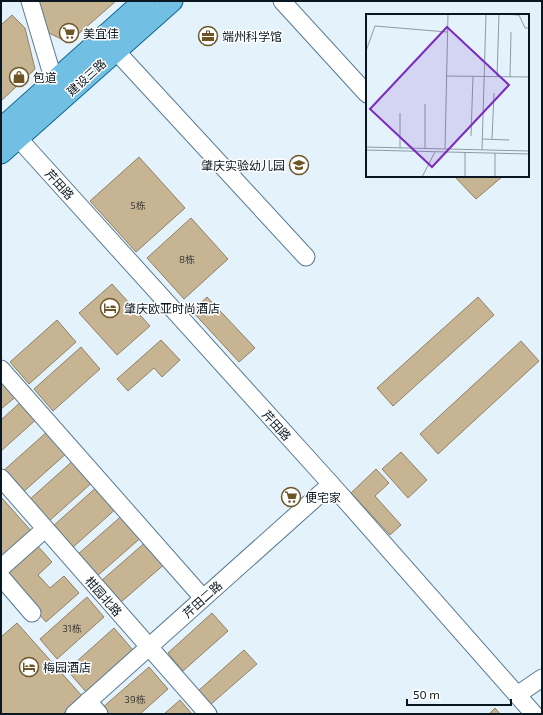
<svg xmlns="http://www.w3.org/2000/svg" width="543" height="715" font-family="'Exo 2','Noto Sans SC',sans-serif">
<rect width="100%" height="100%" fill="#e4f2fc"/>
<g fill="#c7b493" stroke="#938061">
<path d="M34 1H116L76 36 61 39 49 33 40 24Z"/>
<path d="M12 15 25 28 35 69 1 101V25Z"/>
<path d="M139 157 185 208 136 252 90 201Z"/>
<path d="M454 176H503L476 199Z"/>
<path d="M191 218 228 259 184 299 147 258Z"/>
<path d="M112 284 150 326 117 355 79 313Z"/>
<path d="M207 297 255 348 239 362 192 311Z"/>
<path d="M478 297 494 315 393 406 377 388Z"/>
<path d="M57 320 76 342 29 384 10 362Z"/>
<path d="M161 340 180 360 162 377 154 368 128 391 117 379Z"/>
<path d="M521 341 539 361 438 454 420 434Z"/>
<path d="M81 347 100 369 53 411 34 389Z"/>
<path d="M1 376 18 395 1 409Z"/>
<path d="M24 399 39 417 1 451V420Z"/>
<path d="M49 430 68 452 21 494 2 472Z"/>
<path d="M401 452 427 480 408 498 382 469Z"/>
<path d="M76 458 95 480 48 522 29 500Z"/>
<path d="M376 469 389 483 375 496 401 525 390 535 351 493Z"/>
<path d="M99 485 118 507 71 549 52 527Z"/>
<path d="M1 497 33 533 1 561Z"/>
<path d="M125 513 144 535 96 577 77 555Z"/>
<path d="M148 540 167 562 120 603 101 581Z"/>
<path d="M35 543 52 562 38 575 50 588 64 576 79 593 46 622 2 573Z"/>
<path d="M87 597 104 617 57 659 40 639Z"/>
<path d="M212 613 228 631 183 671 168 653Z"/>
<path d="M17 623 82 696 63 714H1V637Z"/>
<path d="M114 628 133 650 86 692 67 670Z"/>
<path d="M244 650 257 664 210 705 198 691Z"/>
<path d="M149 667 168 689 140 714H108L102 708Z"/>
<path d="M180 700 192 714H164Z"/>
<path d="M495 708 500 714H489Z"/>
</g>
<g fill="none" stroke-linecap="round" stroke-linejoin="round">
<defs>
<g id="minor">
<path d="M30 1 54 81"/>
<path d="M282 1 367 94"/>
<path d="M116 51 306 257"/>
<path d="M18 138 331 484 534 714"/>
<path d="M1 369 203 598"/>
<path d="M1 478 208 714"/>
<path d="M1 568 45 529"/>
<path d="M1 577 32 613"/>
<path d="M517 695 542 678"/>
<path d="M88 701 99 714"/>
<path d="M74 714 331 484"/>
</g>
<g id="major">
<path d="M1 129 144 1"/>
<path d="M1 153 172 1"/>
</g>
</defs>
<use href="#minor" stroke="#5a7b90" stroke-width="19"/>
<use href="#major" stroke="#0f6892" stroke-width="23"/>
<use href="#minor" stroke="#fff" stroke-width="17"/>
<use href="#major" stroke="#71bfe3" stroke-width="21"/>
</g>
<defs>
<symbol id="supermarket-ring" viewBox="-11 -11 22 22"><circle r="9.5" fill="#fff" stroke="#6e5526" stroke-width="1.5"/><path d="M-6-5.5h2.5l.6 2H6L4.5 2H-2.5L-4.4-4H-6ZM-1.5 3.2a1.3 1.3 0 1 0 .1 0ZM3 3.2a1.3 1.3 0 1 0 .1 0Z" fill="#6e5526"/></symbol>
<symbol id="office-ring" viewBox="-11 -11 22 22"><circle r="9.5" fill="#fff" stroke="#6e5526" stroke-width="1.5"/><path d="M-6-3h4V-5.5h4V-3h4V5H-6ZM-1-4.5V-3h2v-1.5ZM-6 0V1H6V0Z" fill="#6e5526"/></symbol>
<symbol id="shop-ring" viewBox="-11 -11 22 22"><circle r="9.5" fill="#fff" stroke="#6e5526" stroke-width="1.5"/><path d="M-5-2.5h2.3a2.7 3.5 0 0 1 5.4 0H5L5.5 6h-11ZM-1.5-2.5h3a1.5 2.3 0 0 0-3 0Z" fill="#6e5526"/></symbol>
<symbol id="school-ring" viewBox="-11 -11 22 22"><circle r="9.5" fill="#fff" stroke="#6e5526" stroke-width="1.5"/><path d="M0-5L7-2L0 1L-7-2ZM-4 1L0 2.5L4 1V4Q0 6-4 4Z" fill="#6e5526"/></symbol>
<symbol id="hotel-ring" viewBox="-11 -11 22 22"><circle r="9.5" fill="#fff" stroke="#6e5526" stroke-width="1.5"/><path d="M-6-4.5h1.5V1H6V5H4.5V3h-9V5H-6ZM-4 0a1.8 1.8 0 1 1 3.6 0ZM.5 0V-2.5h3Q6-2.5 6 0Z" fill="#6e5526"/></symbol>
</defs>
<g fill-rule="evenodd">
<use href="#supermarket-ring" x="58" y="22" width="22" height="22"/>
<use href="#office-ring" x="197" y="25" width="22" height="22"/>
<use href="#shop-ring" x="8" y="66" width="22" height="22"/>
<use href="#school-ring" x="288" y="154" width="22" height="22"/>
<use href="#hotel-ring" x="99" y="297" width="22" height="22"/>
<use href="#supermarket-ring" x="280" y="486" width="22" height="22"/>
<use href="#hotel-ring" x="18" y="656" width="22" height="22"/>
</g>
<g text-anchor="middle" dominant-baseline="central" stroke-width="3" stroke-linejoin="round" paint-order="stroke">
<g font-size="10" fill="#393e3d">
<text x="138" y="205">5栋</text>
<text x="187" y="259">8栋</text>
<text x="72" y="628">31栋</text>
<text x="135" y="699">39栋</text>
</g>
<g font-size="12" fill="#0a1720" stroke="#fff" text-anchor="start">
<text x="83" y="33">美宜佳</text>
<text x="222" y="36">端州科学馆</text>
<text x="33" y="77">包道</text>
<text x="285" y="165" text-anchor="end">肇庆实验幼儿园</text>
<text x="124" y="308">肇庆欧亚时尚酒店</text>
<text x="305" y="497">便宅家</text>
<text x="43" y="667">梅园酒店</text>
</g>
<g font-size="12" fill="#0a1720" stroke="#fff">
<text transform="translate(86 77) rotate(-42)">建设三路</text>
<text transform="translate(60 184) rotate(48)">芹田路</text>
<text transform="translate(277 425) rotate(48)">芹田路</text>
<text transform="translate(104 596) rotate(49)">柑园北路</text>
<text transform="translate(202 599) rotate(-42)">芹田二路</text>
</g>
</g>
<g transform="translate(366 14)">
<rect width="163" height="163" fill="#e4f2fc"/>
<path fill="none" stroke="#8d9aa4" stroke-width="1" d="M135 0 153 1 159 14H163M0 37 9 12 81 18M80 62 163 63M131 63 133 0M144 63 145 18M105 122 107 62M116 125 143 126M126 125 128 79M0 133 163 137M34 134V99M59 134V90M79 135 82 0M0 136 163 140M116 136 120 0M56 163 69 138M99 163V138M129 163V139"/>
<path fill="#7b2cbf" fill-opacity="0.15" stroke="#7b2cbf" stroke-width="2" d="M81 13 143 71 66 153 4 95Z"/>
<rect width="163" height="163" fill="none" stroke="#0a1720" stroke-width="2"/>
</g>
<rect width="543" height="715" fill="none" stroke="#0a1720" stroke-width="4"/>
<path d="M407 699v6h104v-6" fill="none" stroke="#0a1720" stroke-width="2"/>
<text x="413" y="699" font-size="12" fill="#0a1720" stroke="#ffffff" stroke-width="3" paint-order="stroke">50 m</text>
</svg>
